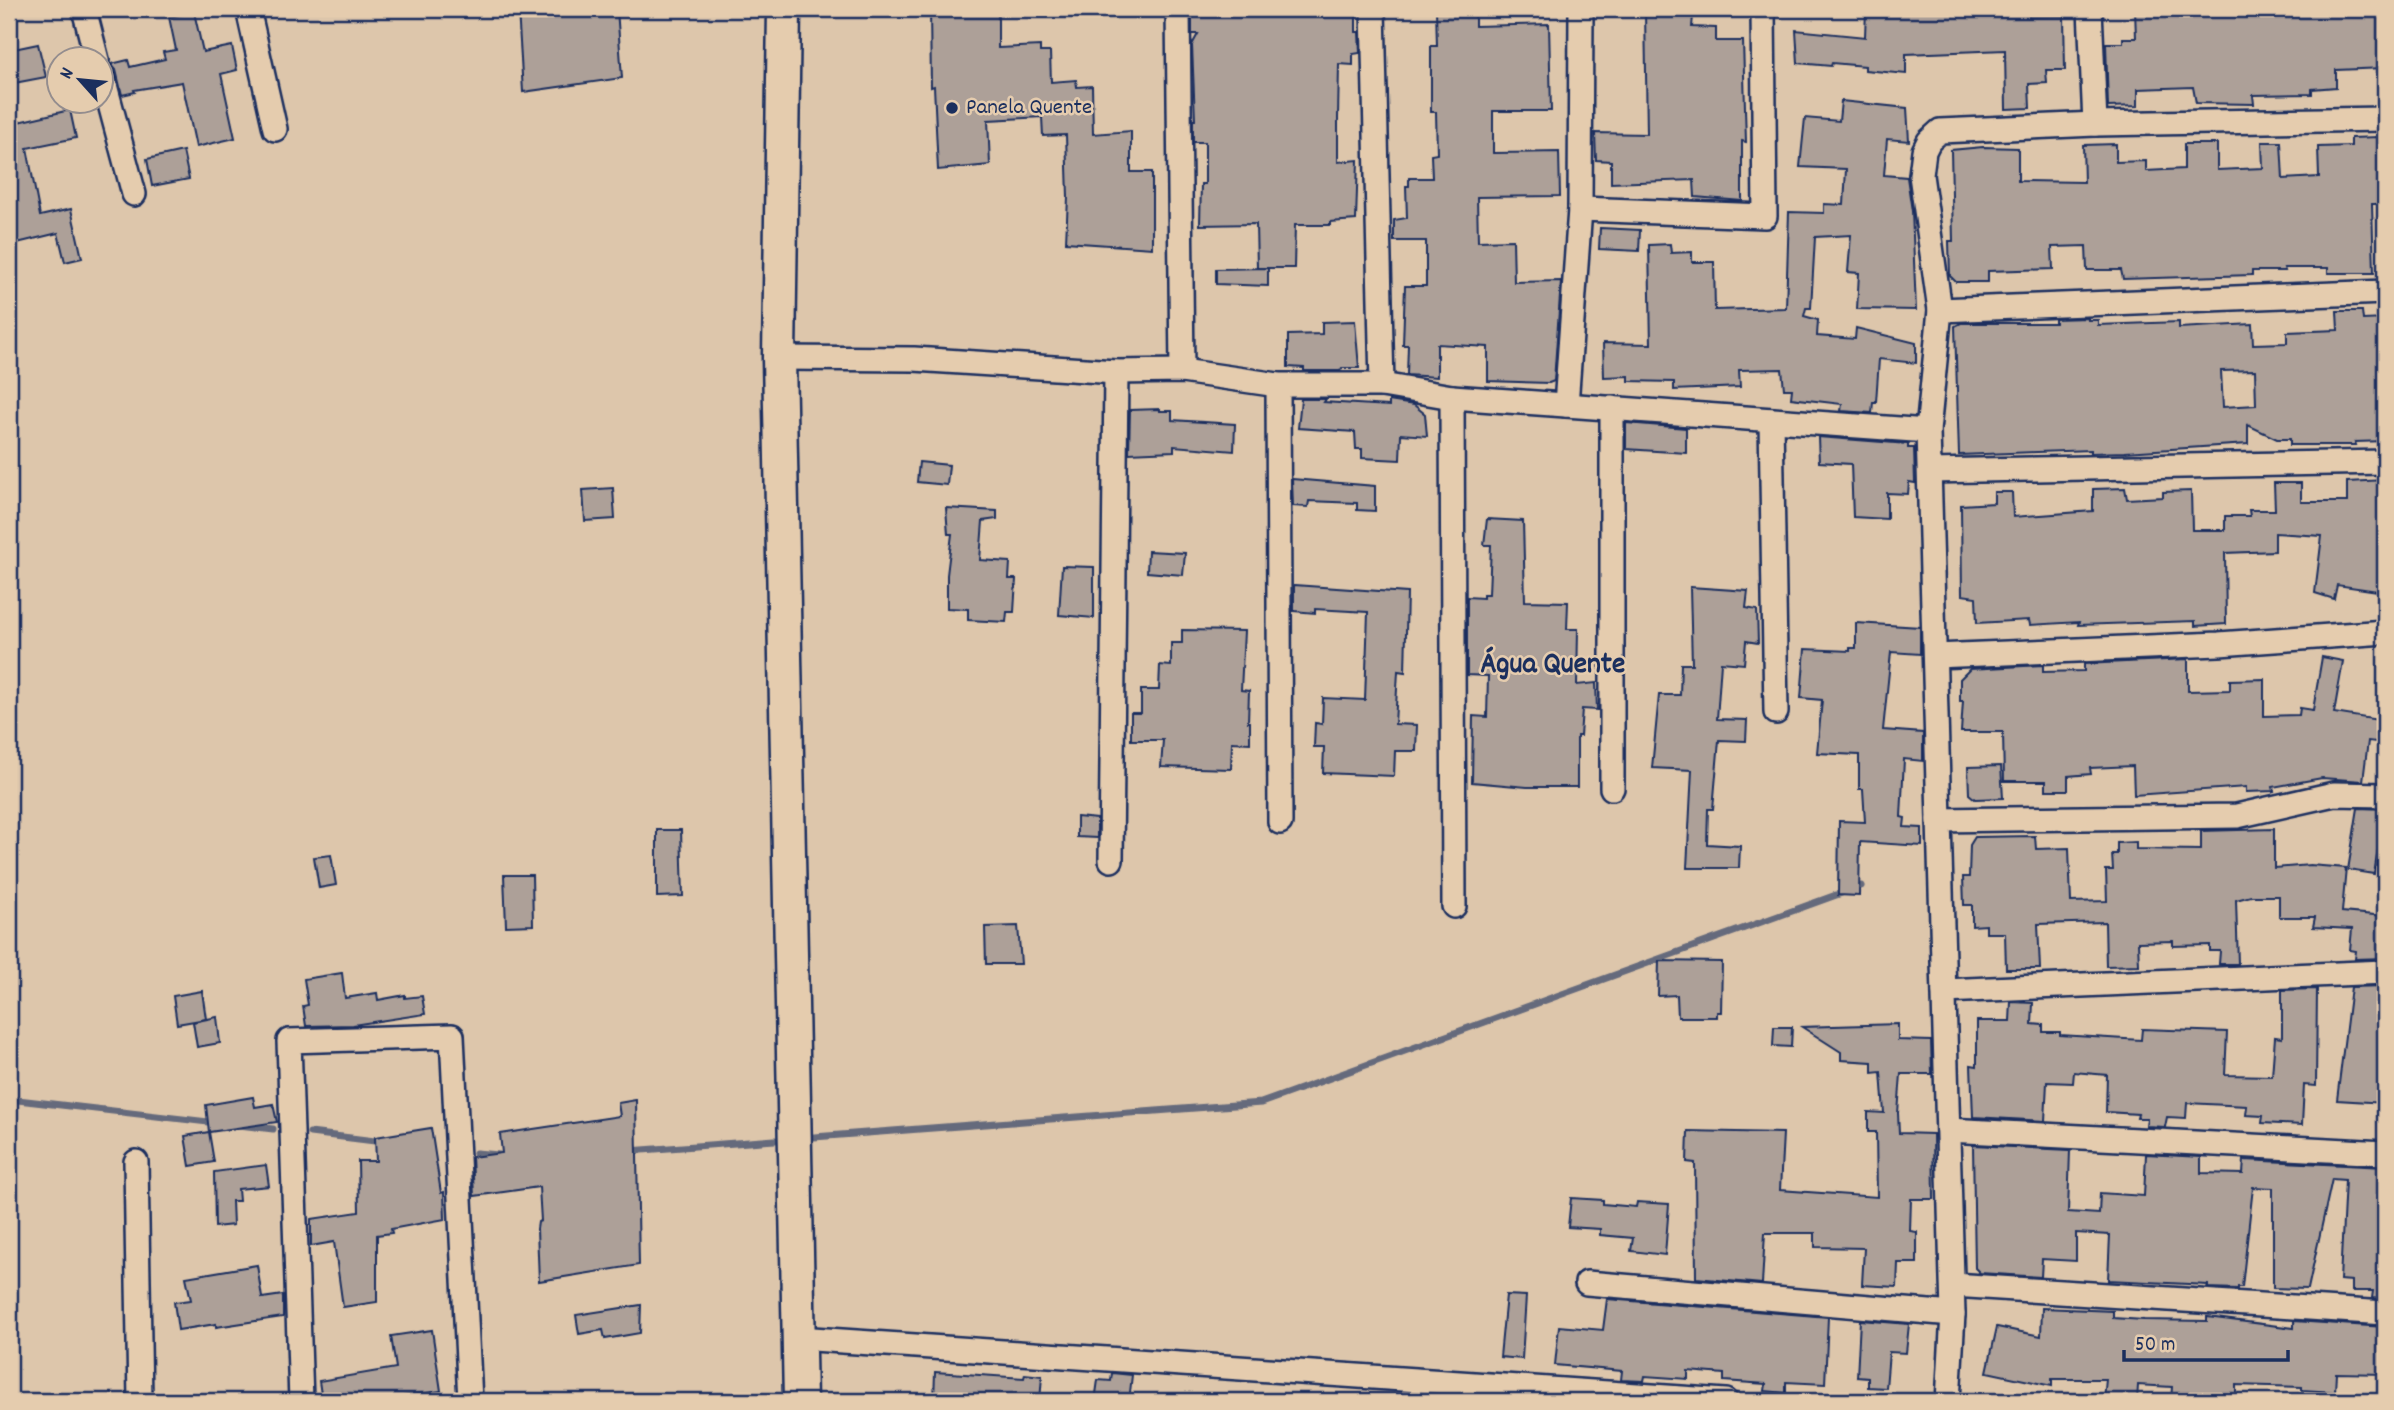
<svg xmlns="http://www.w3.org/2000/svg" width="2394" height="1410" font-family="Dekko,sans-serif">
<rect width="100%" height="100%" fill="#ddc6ab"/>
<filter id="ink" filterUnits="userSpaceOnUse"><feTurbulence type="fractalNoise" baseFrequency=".0143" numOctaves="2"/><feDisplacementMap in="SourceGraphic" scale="14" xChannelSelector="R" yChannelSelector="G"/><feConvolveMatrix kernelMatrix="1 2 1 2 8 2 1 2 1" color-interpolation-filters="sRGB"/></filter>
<g filter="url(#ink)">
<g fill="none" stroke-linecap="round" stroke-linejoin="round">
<g stroke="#656a7c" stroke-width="7">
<path d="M9 1099 217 1123"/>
<path d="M239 1125 273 1129"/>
<path d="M310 1133 383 1142"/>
<path d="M814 1137 1261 1103 1861 886"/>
<path d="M629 1151 775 1140"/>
<path d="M476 1153 499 1155"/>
</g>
</g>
<g fill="#ada098" stroke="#1b2f5e" stroke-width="2" fill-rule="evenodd">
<path d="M518 9H617L622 78 523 92Z"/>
<path d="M930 9H998V48L1040 46V52H1050L1051 82 1076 80 1077 87 1092 86 1093 134 1131 131V172H1152V248L1066 242 1068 197 1066 135 1043 136 1042 117 988 120 990 165 938 170 934 86 931 87Z"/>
<path d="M1192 9H1356V32H1359L1360 53 1353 54V65L1339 64 1338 118V162L1358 160 1356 220 1330 222V225H1295L1294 268H1257L1256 224 1200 225 1201 184H1205V142H1193V120H1195L1192 45 1198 34H1192Z"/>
<path d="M1436 9H1475V26L1549 24 1551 111H1493V153L1559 152 1560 196 1477 197 1478 241 1513 240 1514 282 1561 281 1554 381 1549 383 1488 381V347L1437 344V377L1407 375 1408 345H1403L1405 286H1426V241H1394V220L1407 218 1406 186H1409V178H1432L1431 155 1437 154 1436 112H1431V46H1437Z"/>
<path d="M1866 9H2028L2029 17 2064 16 2065 70H2046L2047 83 2029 84 2030 108 2006 109 2005 50 1906 54V74L1865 70V66L1832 63 1831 66 1798 63 1796 30 1865 37Z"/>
<path d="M2135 9H2385V68L2336 70V87L2312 89V94L2253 95 2254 104 2196 103 2193 87 2138 89V106L2108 107 2106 43H2123V38H2136Z"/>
<path d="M1645 11 1693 16 1692 27 1716 28V41H1743L1746 142 1742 141V201L1695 197 1694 180 1611 183V161L1596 160 1595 133 1647 134Z"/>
<path d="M194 12 203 52 232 46 237 70 221 74 235 138 196 147 182 82 134 90 135 92 122 95 116 70 111 64 128 60 130 67 165 59 163 52 176 50 169 17Z"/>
<path d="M38 44 46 77 9 84V50Z"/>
<path d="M1841 101 1907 108 1909 141 1887 139 1884 175 1907 177 1912 211 1916 310 1857 309 1859 273 1848 272 1851 235 1815 237 1811 308H1806L1804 316 1818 320 1817 336 1855 339 1856 328 1916 343V363L1879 359 1876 402H1873L1872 413 1841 411 1842 404 1791 398 1792 389H1784L1782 369 1739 370 1740 387 1674 390V382L1629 381V376L1604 377 1603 343 1651 344 1649 245 1670 244 1671 253 1692 252V262H1714L1715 310 1786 308 1789 212 1824 213V204L1844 205 1846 169 1800 167 1805 118 1839 121Z"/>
<path d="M70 110 76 138 27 148 40 216 71 209 82 258 65 262 58 233 9 245V124Z"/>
<path d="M2379 137 2382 145H2385V197H2383V204H2372L2374 273H2328V268H2284L2285 271H2252V275L2123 279 2121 270H2087L2086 246 2052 247 2053 269 1988 271V282H1956L1950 276 1949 241H1953L1951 150 1983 147 2018 148V181L2084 182 2083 145 2116 144V162L2146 161V171L2184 169V144H2217V170L2263 168 2262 142H2281L2283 179 2319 177 2318 147 2351 146V138Z"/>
<path d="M183 151 189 179 152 186 147 159Z"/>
<path d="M1600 228 1640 230 1639 251 1599 249Z"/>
<path d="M1268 268V286L1216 284V269Z"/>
<path d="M2337 311H2362L2363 320 2385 319V441L2355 442 2356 445H2290V439H2277L2248 425V444L2125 452 2091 453V450L1959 455 1955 326 1961 323H2055V319L2088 318V320H2098V325L2179 322V328L2252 324 2253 344 2287 343V332L2338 330ZM2255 370 2256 405 2223 407 2221 371Z"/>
<path d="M1355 321 1359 368H1342L1340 371H1304V368L1288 367V335L1322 334V322Z"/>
<path d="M1301 399H1326L1324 402 1389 406V401L1414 405 1425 414 1427 436 1401 434 1400 460 1362 458V449H1356L1355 432 1298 428Z"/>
<path d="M1160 409V411H1172V420L1235 424 1234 451 1174 446V451L1129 453 1130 410Z"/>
<path d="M1626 423 1686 428V453L1626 449Z"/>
<path d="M1818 437 1908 444V448H1914L1915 483 1909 482 1908 494 1887 493V519L1853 517 1851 464 1819 462Z"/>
<path d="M919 462 949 465 947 485 917 482Z"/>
<path d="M1292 479 1375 486V511L1357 510V503L1309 501 1308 507 1293 506Z"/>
<path d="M2385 480V592L2337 585 2334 599 2315 593 2322 536 2275 533V551L2225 553 2226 624 2195 626V621L2078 625 2079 622 2030 625 2029 620 1977 623 1976 597 1962 595 1961 505 1994 503V492H2012L2013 517 2093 511V489L2125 488 2127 499 2163 497V492L2191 491 2192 530H2225V516H2250L2249 510H2275L2274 483H2301V502H2347V482Z"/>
<path d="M613 488 615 519 585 521 583 490Z"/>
<path d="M946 508 997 511V519L983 521 980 560 1010 562 1009 579H1016L1014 612H1007L1006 622 968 620V609L947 608V575L952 534H948Z"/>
<path d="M1487 519 1523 521 1525 601 1568 602 1567 629H1578L1577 685 1596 683 1597 710 1582 709 1580 736H1577V787H1527L1472 782 1473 716 1487 717 1488 676 1467 675V597L1483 598V594H1489L1491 545H1484Z"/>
<path d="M1148 551 1185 553 1183 575 1147 572Z"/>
<path d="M1062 566 1094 567V618L1059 615Z"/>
<path d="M1294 585 1407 593 1405 672 1398 671 1395 724 1417 725 1416 751H1395L1394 776 1323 773 1324 747H1314L1315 723 1322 724 1323 698 1365 700 1368 612 1315 609V613L1294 611Z"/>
<path d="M1690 587 1748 591 1746 608 1757 610 1758 643 1746 641 1744 664 1721 662 1717 719 1747 720 1746 741 1719 740 1713 809H1708L1707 844 1740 846 1739 868H1687L1692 770 1652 768 1659 695H1680L1681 664H1692Z"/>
<path d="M1856 623 1920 627V654L1891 652 1883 730 1923 733V761L1904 759 1901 817 1905 818 1904 827 1922 828V846L1860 842 1859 896 1838 895 1839 821 1865 822 1863 789H1859V755L1817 753 1822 700 1801 698 1805 649 1850 651V648H1856Z"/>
<path d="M1182 630 1244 631 1241 690 1249 691 1248 722H1250V743L1232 742 1231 769 1161 767 1163 740H1131V713H1141V690H1159L1160 665 1171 666V643H1182Z"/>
<path d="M2322 657 2343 661 2334 713 2385 721V743L2368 741 2363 781 2322 778 2273 787 2274 791 2246 792V787L2134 795 2133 766 2090 768 2091 774 2068 776V790H2046V781H2004L2003 732H1961L1963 701H1960V679L1970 669 2043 665V672L2084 671V664L2188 659V691L2230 690V680L2264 679V716L2299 715 2300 708 2313 710Z"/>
<path d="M2001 766 2003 798 1975 799 1969 794 1968 767Z"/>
<path d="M2358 808 2385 809V838L2380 837 2374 874 2348 870Z"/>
<path d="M1077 817 1097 819V838L1077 837Z"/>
<path d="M2274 829V868L2310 865 2346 868 2342 912 2385 916V958L2355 959 2356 951 2350 950 2352 929 2313 927 2315 917H2279V896H2251L2236 900 2238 964H2219L2220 951H2210V945L2173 946V941L2138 942 2139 965 2106 966 2105 922 2038 924 2040 969H2006L2005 933H1986V925L1972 926V905H1964L1963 877H1969L1970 845 1975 837 2035 836 2036 849 2069 848 2071 902 2107 901 2106 870H2113L2112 854H2117V843L2136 842V849L2201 850V831Z"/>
<path d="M657 830H681L683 896 657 897Z"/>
<path d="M331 855 336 885 319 888 314 857Z"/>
<path d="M504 875H532L533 925 506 926Z"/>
<path d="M1018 926 1021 964H986L985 927Z"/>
<path d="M1659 961 1722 962 1721 1012H1717V1017H1678L1677 995 1658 996Z"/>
<path d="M342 973 345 998 377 993 378 1000 405 995V998L422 996 425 1014 353 1025 306 1026 303 1006 308 1005 304 979Z"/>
<path d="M2385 986V1103L2337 1100 2351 987Z"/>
<path d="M2317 989 2316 1086 2304 1085 2302 1125 2262 1123 2263 1116 2246 1115 2247 1106 2187 1103 2186 1118 2167 1117 2165 1127 2146 1126 2147 1118H2137L2138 1114 2106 1112 2107 1075 2074 1072 2073 1083 2047 1082 2045 1121 1973 1117 1971 1065 1977 1066V1021H2010L2011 1002 2033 1003 2032 1024 2043 1025V1032H2060V1035L2141 1040 2142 1029 2227 1032 2225 1075 2272 1076 2275 1037 2282 1038V990Z"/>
<path d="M202 991 206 1019 177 1024 173 996Z"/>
<path d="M217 1017 220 1043 197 1047 193 1022Z"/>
<path d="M1898 1024V1040L1931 1041 1932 1074H1901L1898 1113 1899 1133 1933 1134 1934 1199H1911L1910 1231 1917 1232V1263H1898L1897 1287 1862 1285 1864 1248 1815 1247V1233H1765L1762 1284 1696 1278 1695 1163 1687 1162 1688 1131 1783 1133 1780 1190 1877 1197 1876 1132H1868V1112L1884 1113 1881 1072 1872 1073V1062L1841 1060V1052L1802 1027Z"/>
<path d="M1774 1027H1792L1791 1047 1773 1046Z"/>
<path d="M253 1097 255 1107 273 1104 277 1122 209 1132 206 1105Z"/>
<path d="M636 1100 639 1265 539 1281 537 1229 538 1222 541 1221 539 1187 474 1196 472 1157 502 1153 500 1134 620 1116 618 1103Z"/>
<path d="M431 1128 441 1193 444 1192 445 1219 391 1229 392 1233 377 1235V1302L343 1307 334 1242 311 1246V1219L359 1212 358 1161H376L375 1137Z"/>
<path d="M209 1132 214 1162 190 1166 185 1136Z"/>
<path d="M1973 1145 2070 1150 2068 1212 2099 1214 2100 1193 2144 1196 2146 1154 2201 1157V1173L2243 1174 2244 1160 2385 1167V1299L2372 1298 2373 1291H2352V1281L2340 1280 2345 1180 2332 1179 2308 1289 2273 1288V1188L2253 1187 2242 1287H2238V1289L2208 1288V1285L2108 1280 2110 1235 2076 1233V1261L2042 1259 2041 1277 1980 1273 1975 1268Z"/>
<path d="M266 1165 269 1186 238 1189 239 1201H232L233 1225 215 1227 214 1172Z"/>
<path d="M1571 1198 1603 1200V1204L1636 1207 1637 1202 1669 1204 1665 1255 1631 1251 1633 1238 1600 1235V1229L1568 1227Z"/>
<path d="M257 1265 262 1298 283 1295V1317L216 1327V1324L178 1330 174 1302 191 1300 186 1277Z"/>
<path d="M1506 1295 1526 1296 1522 1359 1500 1357Z"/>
<path d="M1607 1299 1828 1317 1825 1384 1786 1382V1393L1765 1391 1766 1384 1724 1381V1374L1688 1371V1379L1645 1376 1644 1381 1621 1380 1622 1371 1555 1365 1559 1326 1603 1330Z"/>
<path d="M641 1305 640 1333 605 1339 603 1330 579 1334 576 1315Z"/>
<path d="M2042 1308 2113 1311V1318L2144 1320 2207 1321V1317L2294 1328V1321L2385 1327V1374L2336 1373 2335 1392 2302 1390V1387L2236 1385V1401H2171L2172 1387 2138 1385 2137 1401H2124L2104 1400 2106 1379H2052V1386L1987 1372 1997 1327 2041 1336Z"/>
<path d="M1860 1320 1909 1324 1906 1353 1889 1352 1886 1388 1868 1387V1378L1857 1377Z"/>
<path d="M432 1330 441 1391 404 1396V1401H322L319 1381 396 1368 391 1336Z"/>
<path d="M935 1372 1024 1378 1025 1374 1042 1376 1040 1401H934Z"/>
<path d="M1112 1373 1132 1375 1129 1401H1095L1098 1380 1111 1381Z"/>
</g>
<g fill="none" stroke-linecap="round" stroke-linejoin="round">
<defs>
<g id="street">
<path d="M84 9 97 60"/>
<path d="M248 9 275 129"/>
<path d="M1178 9 1182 371"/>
<path d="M1373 9 1382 385"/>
<path d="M2090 9 2095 124"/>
<path d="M102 74 134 194"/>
<path d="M1580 209 1765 216 1763 9"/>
<path d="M1940 310 2385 292"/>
<path d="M779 358 914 359 1116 372 1182 371 1278 385H1382L1452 397 1928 431"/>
<path d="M1278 385 1280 822"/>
<path d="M1452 397 1454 906"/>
<path d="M1566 405 1580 209 1581 9"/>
<path d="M1612 408V788"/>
<path d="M1771 420 1776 712"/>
<path d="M1930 471 2385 462"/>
<path d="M1935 656 2219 644 2385 632"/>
<path d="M1939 820 2237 816 2334 794 2385 795"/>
<path d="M1111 860 1116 372"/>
<path d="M1944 991 2385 972"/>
<path d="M1948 1130 2385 1153"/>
<path d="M136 1162 140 1401"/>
<path d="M1587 1283 1953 1314"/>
<path d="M1953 1285 2385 1313"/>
<path d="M798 1338 1726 1401"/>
<path d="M301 1401 289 1041 452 1036 470 1401"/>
<path d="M1948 1401 1953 1314 1928 431 1940 310 1921 175 1924 151 1929 141 1940 131 2095 124 2385 119"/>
</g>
<path id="secondary" d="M784 9 779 358 800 1401"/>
</defs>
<use href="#street" stroke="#1b2f5e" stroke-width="28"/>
<use href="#secondary" stroke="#1b2f5e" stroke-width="37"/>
<use href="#street" stroke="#e5ccae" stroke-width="23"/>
<use href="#secondary" stroke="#e5ccae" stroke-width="32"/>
</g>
</g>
<circle fill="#1b2f5e" stroke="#e5ccae" stroke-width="2.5" cx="952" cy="108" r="7"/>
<g text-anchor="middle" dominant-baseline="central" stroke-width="5" stroke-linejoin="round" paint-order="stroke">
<g font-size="23" fill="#1b2f5e" stroke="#e5ccae" text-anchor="start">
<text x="966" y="108">Panela Quente</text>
</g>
<g font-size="30" font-weight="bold" fill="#1b2f5e" stroke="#e5ccae">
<text x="1553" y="666">Água Quente</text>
</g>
</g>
<rect width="2394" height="1410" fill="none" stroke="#e5ccae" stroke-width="35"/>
<rect x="18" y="18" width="2359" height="1375" fill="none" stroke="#1b2f5e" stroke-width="2.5" filter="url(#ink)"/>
<g transform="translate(80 80) rotate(297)"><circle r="33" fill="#e5ccae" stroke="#948d8e" stroke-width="2"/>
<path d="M0-5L12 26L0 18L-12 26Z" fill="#1b2f5e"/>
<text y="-10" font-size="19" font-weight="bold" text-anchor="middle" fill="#1b2f5e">N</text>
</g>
<path d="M2124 1350v10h164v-10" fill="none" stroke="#1b2f5e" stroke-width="3.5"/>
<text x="2135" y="1350" font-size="21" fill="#1b2f5e" stroke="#e5ccae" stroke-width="5" paint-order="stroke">50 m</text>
</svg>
